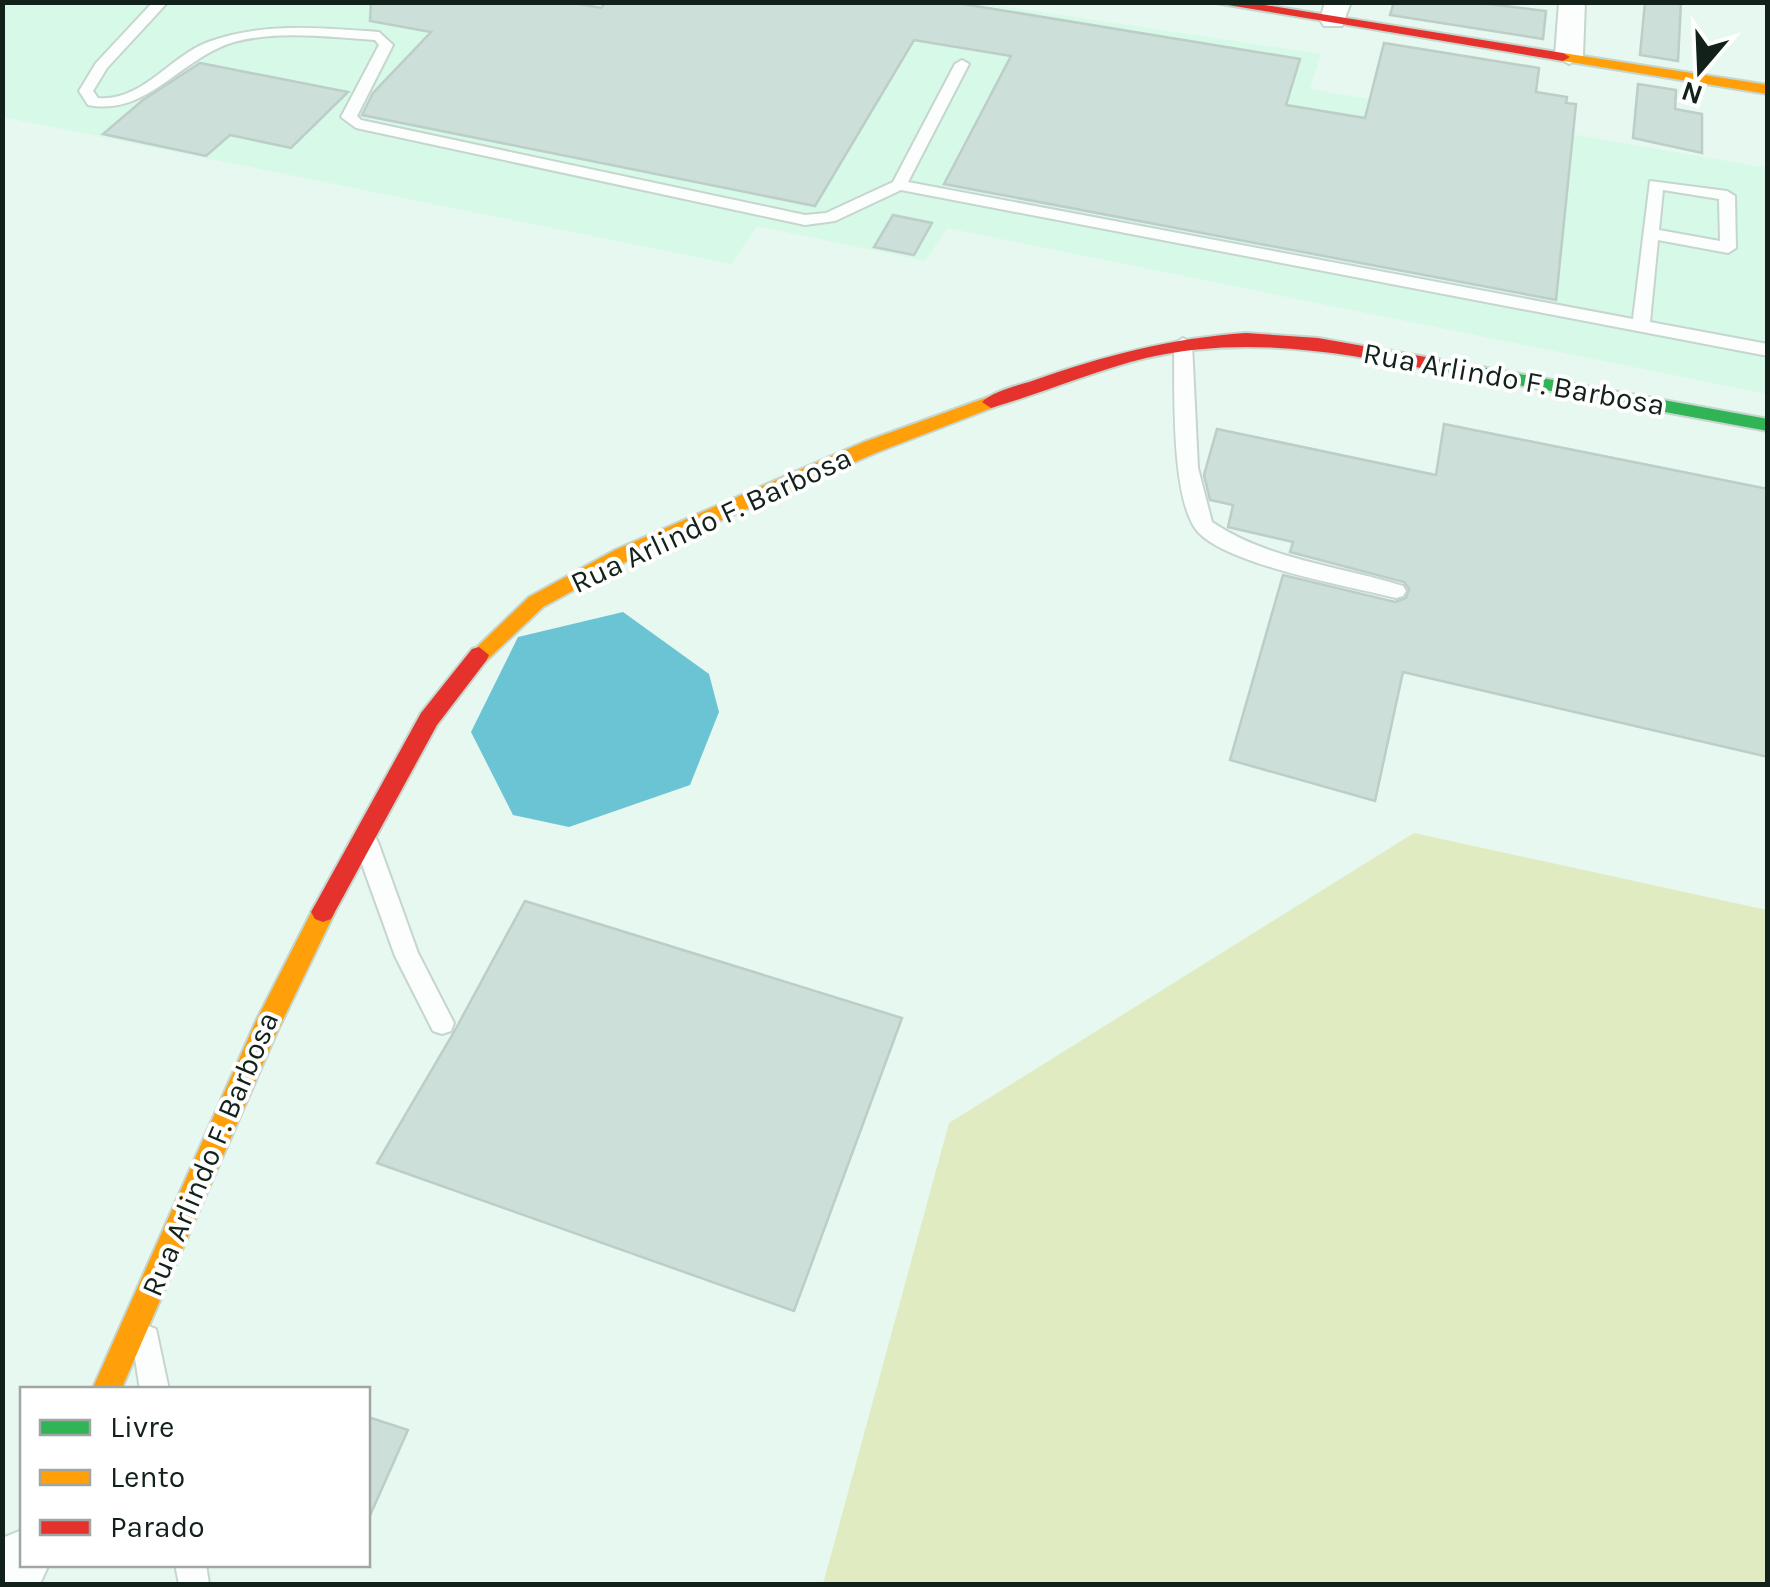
<svg xmlns="http://www.w3.org/2000/svg" width="1770" height="1587" font-family="Karla,sans-serif">
<rect width="100%" height="100%" fill="#e6f8ef"/>
<path fill="#d6f9e8" d="M974 2 1321 54 1310 89 1767 168V394L947 228 925 261 757 226 731 264 3 117 2 3Z"/>
<path fill="#e0ebc2" d="M1414 833 1767 910V1584H823L949 1123Z"/>
<path fill="#6bc4d4" d="M623 612 709 674 719 712 690 785 569 827 513 815 471 732 518 637Z"/>
<g fill="#cddfd9" stroke="#bdcdc8" stroke-width="2.5">
<path d="M371 2H569L601 8 606 2H951L1300 59 1286 105 1365 118 1384 43 1539 68 1536 92 1567 97 1566 103 1576 104 1556 300 944 184 1011 56 914 40 815 206 362 115 373 93 431 32 370 21Z"/>
<path d="M1394 2H1471L1546 11 1543 39 1390 15Z"/>
<path d="M1645 2H1681L1678 61 1640 55Z"/>
<path d="M200 63 348 92 291 148 230 135 206 156 103 134 143 100Z"/>
<path d="M1638 84 1676 90 1675 109 1702 114V153L1633 138Z"/>
<path d="M893 215 932 223 914 255 874 247Z"/>
<path d="M1444 424 1768 489V757L1403 672 1375 801 1230 760 1283 575 1395 602 1406 598 1409 589 1404 582 1290 552 1293 542 1228 527 1233 505 1210 500 1204 475 1217 429 1436 475Z"/>
<path d="M525 901 902 1018 794 1311 377 1163 454 1032Z"/>
<path d="M368 1417 408 1430 368 1520Z"/>
</g>
<g fill="none" stroke-linecap="round" stroke-linejoin="round">
<defs>
<g id="lane">
<path d="M153 2H168L107 68 93 91 98 98C143 102 171 54 211 41 266 22 322 28 379 32L393 45 357 116 361 120 805 215 826 213 893 182 955 64 962 60 969 64 908 182 1633 319 1650 181 1727 191 1735 196 1736 248 1728 253 1658 240 1650 322 1768 344V356L901 190 835 221 805 225 356 128 341 117 379 45 375 40C329 37 279 30 234 42 180 58 147 117 88 105L79 91 96 63ZM1663 190 1719 199 1720 241 1659 230Z"/>
<path d="M1183 338 1192 344 1198 468 1212 522C1268 560 1340 566 1403 586L1406 591 1403 596 1396 598C1349 586 1232 566 1199 533 1170 503 1175 386 1174 344Z"/>
<path d="M366 832 374 835 378 842 418 953 454 1023 451 1031 442 1034 433 1031 395 956 354 842 358 835Z"/>
<path d="M146 1325 156 1329 169 1390H140L132 1339 136 1329Z"/>
<path d="M175 1564H206L209 1584H179Z"/>
</g>
<g id="street">
<path d="M1325 2H1351L1342 26H1324L1320 20Z"/>
<path d="M1559 2H1585L1583 56 1569 64 1555 56Z"/>
<path d="M22 1530V1564H49L40 1584H2V1538Z"/>
</g>
<path id="fast" d="M1437 359 1768 419V431L1431 369 1428 365Z"/>
<g id="slow">
<path d="M1563 53 1768 85V94L1558 60 1556 57Z"/>
<path d="M991 396 1000 402 997 406 878 452 629 560 543 607 486 661 479 663 469 655 529 597 615 550 864 442Z"/>
<path d="M323 902 331 905 335 912 276 1034 121 1390H92L256 1021 315 905Z"/>
</g>
<g id="jam">
<path d="M1210 2H1246L1563 53 1570 57 1563 61Z"/>
<path d="M1246 333 1318 338 1437 359 1446 365 1437 371C1338 352 1246 335 1146 358 1093 371 1043 393 991 408L982 402C993 391 1016 386 1032 381 1102 356 1172 338 1246 333Z"/>
<path d="M479 647 489 655 486 661 437 725 331 919 323 922 315 919 311 912 315 905 421 713 472 649Z"/>
</g>
</defs>
<use href="#lane" stroke="#c6d5ce" stroke-width="4"/>
<use href="#street" stroke="#c6d5ce" stroke-width="4"/>
<use href="#fast" stroke="#c6d5ce" stroke-width="4"/>
<use href="#slow" stroke="#c6d5ce" stroke-width="4"/>
<use href="#jam" stroke="#c6d5ce" stroke-width="4"/>
<use href="#lane" fill="#fbfefd" fill-rule="evenodd"/>
<use href="#street" fill="#fbfefd" fill-rule="evenodd"/>
<use href="#fast" fill="#30b455" fill-rule="evenodd"/>
<use href="#slow" fill="#ff9f0a" fill-rule="evenodd"/>
<use href="#jam" fill="#e5322d" fill-rule="evenodd"/>
</g>
<g text-anchor="middle" dominant-baseline="central" stroke-width="8" stroke-linejoin="round" paint-order="stroke">
<g font-size="30" fill="#12211a" stroke="#fff">
<text transform="translate(1514 379) rotate(10)">Rua Arlindo F. Barbosa</text>
<text transform="translate(711 520) rotate(-25)">Rua Arlindo F. Barbosa</text>
<text transform="translate(210 1154) rotate(-67)">Rua Arlindo F. Barbosa</text>
</g>
</g>
<rect width="1770" height="1587" fill="none" stroke="#12211a" stroke-width="10"/>
<rect x="20" y="1387" width="350" height="180" fill="#ffffff" stroke="#a0a6a3" stroke-width="2.5"/>
<rect x="40" y="1420" width="50" height="15" fill="#30b455" stroke="#a0a6a3" stroke-width="2.5"/>
<text x="110" y="1437" font-size="30" fill="#12211a">Livre</text>
<rect x="40" y="1470" width="50" height="15" fill="#ff9f0a" stroke="#a0a6a3" stroke-width="2.5"/>
<text x="110" y="1487" font-size="30" fill="#12211a">Lento</text>
<rect x="40" y="1520" width="50" height="15" fill="#e5322d" stroke="#a0a6a3" stroke-width="2.5"/>
<text x="110" y="1537" font-size="30" fill="#12211a">Parado</text>
<g transform="translate(1700 70) rotate(199)" stroke="#ffffff" stroke-width="8" paint-order="stroke">
<path d="M0-8L18 38L0 25L-18 38Z" fill="#12211a"/>
<text y="-15" font-size="28" font-weight="bold" text-anchor="middle" fill="#12211a">N</text>
</g>
</svg>
